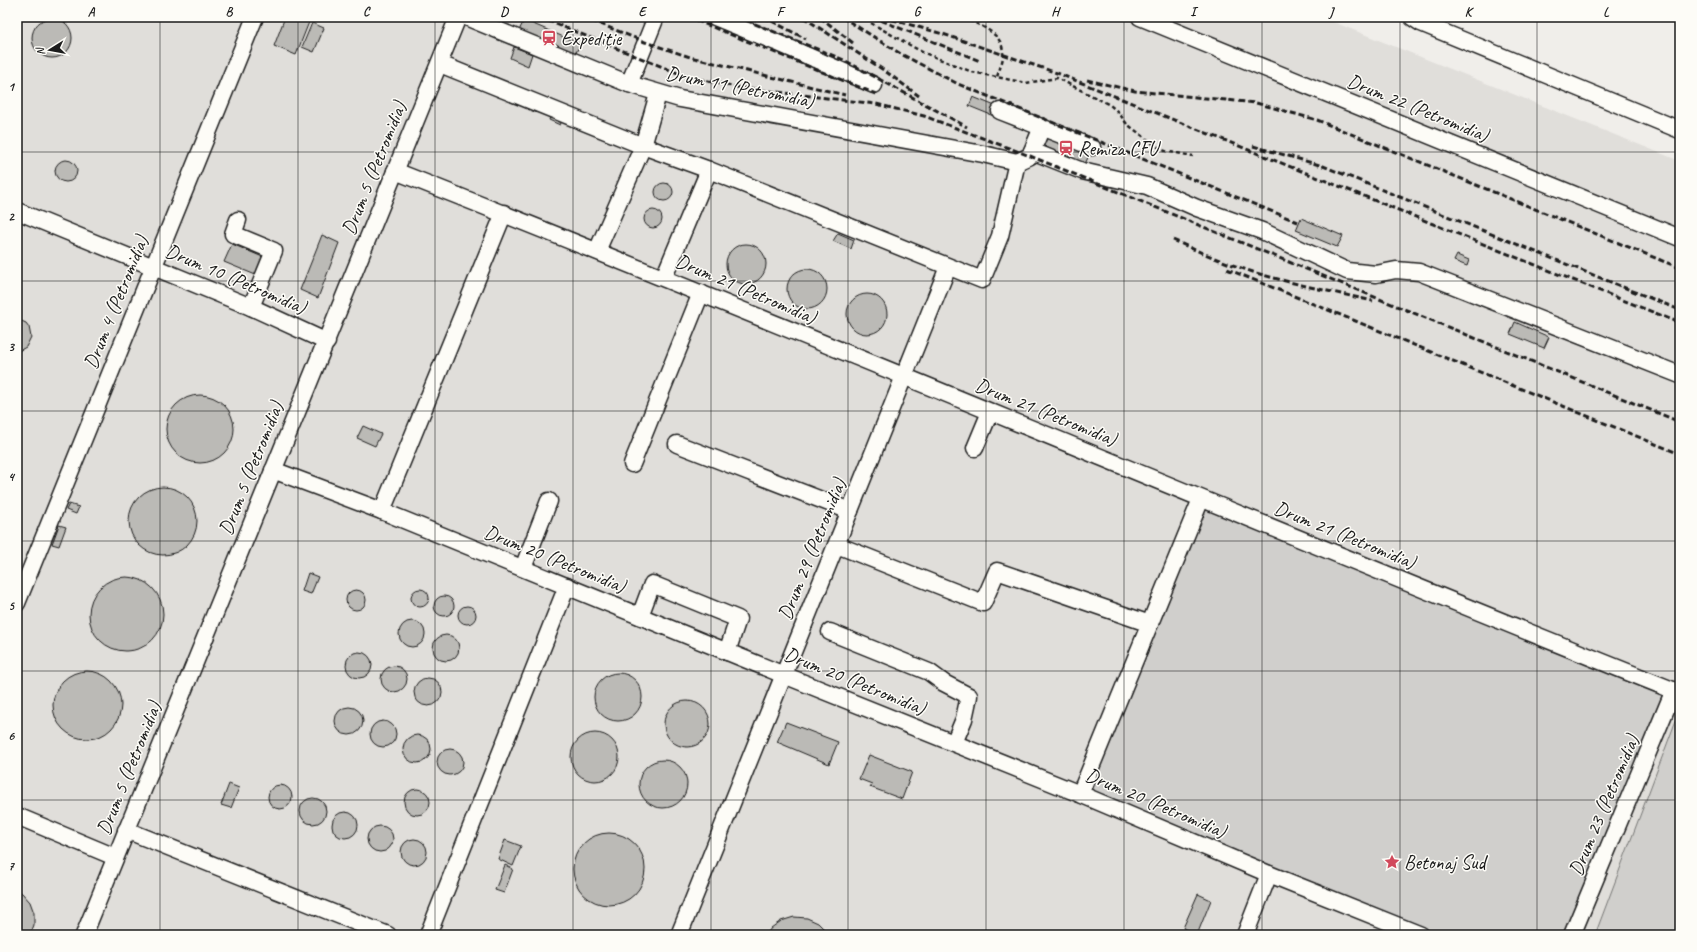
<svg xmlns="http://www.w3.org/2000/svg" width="1697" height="952" font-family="Caveat,sans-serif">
<rect width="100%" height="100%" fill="#f0eeea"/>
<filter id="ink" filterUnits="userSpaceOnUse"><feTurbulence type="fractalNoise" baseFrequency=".025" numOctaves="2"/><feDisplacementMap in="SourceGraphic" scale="8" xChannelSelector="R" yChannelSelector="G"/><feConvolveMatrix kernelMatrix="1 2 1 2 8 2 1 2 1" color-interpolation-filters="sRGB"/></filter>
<g filter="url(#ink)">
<path fill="#e0deda" d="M17 17H1321L1680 161V716H1678L1595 935H17Z"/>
<g fill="#d0cfcc" stroke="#767674">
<path d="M1201 499 1674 690 1572 935H1424L1080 794Z"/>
<path d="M1678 715 1680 716V935H1595Z"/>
</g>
<g fill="#bbbab6" stroke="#1c1c1c">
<path d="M285 17H311L296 55 274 46Z"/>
<circle cx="52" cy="38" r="20"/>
<path d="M524 20 580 44 575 55 518 33Z"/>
<path d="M312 23 324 28 314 52 302 47Z"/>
<path d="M514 47 532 54 528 66 510 58Z"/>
<path d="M973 97 1000 108 996 117 969 106Z"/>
<path d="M551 114 563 119 560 125 549 120Z"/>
<path d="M1046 132 1091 151 1085 164 1041 145Z"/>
<circle cx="66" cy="171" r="11"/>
<circle cx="664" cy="192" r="9"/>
<circle cx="653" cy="219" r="9"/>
<path d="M1301 218 1343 236 1337 247 1296 230Z"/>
<path d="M838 233 854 240 851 249 833 241Z"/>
<path d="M322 235 339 243 318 298 300 290Z"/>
<circle cx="746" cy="264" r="20"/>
<path d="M232 244 265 258 258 276 224 262Z"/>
<path d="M1457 255 1469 260 1467 266 1454 261Z"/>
<circle cx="807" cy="289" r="20"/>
<circle cx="867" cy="314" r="20"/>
<path d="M17 319 26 323 29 327 31 337 26 347 17 352Z"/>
<path d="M1515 322 1549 337 1544 348 1510 334Z"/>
<circle cx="200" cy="429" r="34"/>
<path d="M363 426 381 434 375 446 357 438Z"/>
<circle cx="163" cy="521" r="34"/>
<path d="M69 504 79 507 76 514 66 510Z"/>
<path d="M59 525 66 527 59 546 52 544Z"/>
<path d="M308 573 318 577 311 594 302 591Z"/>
<circle cx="126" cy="614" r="37"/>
<circle cx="420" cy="598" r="9"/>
<circle cx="356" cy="600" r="10"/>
<circle cx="444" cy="606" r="10"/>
<circle cx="467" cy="615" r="9"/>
<circle cx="412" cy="634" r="13"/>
<circle cx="446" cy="648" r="13"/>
<circle cx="359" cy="665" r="13"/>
<circle cx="394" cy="679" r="13"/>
<circle cx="87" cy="705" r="34"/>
<circle cx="618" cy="697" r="24"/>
<circle cx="428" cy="692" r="14"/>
<circle cx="687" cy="724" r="23"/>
<circle cx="349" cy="721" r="14"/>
<circle cx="383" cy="734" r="13"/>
<path d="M786 722 838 742 829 764 777 742Z"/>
<circle cx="595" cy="757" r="24"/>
<circle cx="417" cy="749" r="14"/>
<circle cx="450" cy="762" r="13"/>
<path d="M869 755 912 772 902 799 870 787 872 784 859 779Z"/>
<circle cx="663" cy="784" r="24"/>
<path d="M229 784 239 788 231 808 221 805Z"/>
<circle cx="280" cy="797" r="12"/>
<circle cx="417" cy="802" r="13"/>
<circle cx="313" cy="811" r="13"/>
<circle cx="345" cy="825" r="13"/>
<circle cx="380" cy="839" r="13"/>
<circle cx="609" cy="869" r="36"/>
<circle cx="414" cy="852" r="13"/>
<path d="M505 840 521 846 513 866 498 859Z"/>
<path d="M505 865 513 869 504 893 495 890Z"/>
<path d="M17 890 22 893 30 902 34 913V925L30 935H17Z"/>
<path d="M1198 894 1211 900 1197 935 1183 928Z"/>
<path d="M794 917 807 918 818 923 830 935H766L771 928 781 921Z"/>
</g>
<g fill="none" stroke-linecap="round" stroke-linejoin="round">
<defs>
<g id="minor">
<path d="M466 17 629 84 680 99 983 154 1017 162"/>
<path d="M715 17 776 42 874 85"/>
<path d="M1140 17 1680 238"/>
<path d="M1412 17 1421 23 1680 130"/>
<path d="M440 64 643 146 709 170 982 280 1000 236 1017 162 1030 156 1042 127"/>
<path d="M629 84 656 17"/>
<path d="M1000 111 1092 147"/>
<path d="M1032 151 1082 171 1147 186 1197 208 1262 231 1347 271 1376 274 1396 270 1419 272 1680 375"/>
<path d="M395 171C825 340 1251 522 1680 693"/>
<path d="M17 211 251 307 327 342"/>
<path d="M238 220 233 234 274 251 251 307"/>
<path d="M597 251 643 146 658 94"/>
<path d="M664 277 709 170"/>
<path d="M677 444 850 511"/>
<path d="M975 448 990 412"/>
<path d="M632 464 701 293"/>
<path d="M273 470 382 511 784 675 1080 794 1269 874 1421 935"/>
<path d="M382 511 504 213"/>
<path d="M837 545 983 603 997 571 1150 624"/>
<path d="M523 568 549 501"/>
<path d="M17 603 255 17"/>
<path d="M640 616 652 584 738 619 727 652"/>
<path d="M830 632 929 672 944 683 969 696 964 719 954 743"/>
<path d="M1080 794 1201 499"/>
<path d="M17 816 115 857"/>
<path d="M126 830 388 935"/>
<path d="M84 935 458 17"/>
<path d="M428 935 567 586"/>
<path d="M679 935 948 267"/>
<path d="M1245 935 1269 874"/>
<path d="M1572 935 1674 690"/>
</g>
</defs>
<use href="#minor" stroke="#1c1c1c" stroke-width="19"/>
<g stroke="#1c1c1c" stroke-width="2.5" stroke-dasharray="4 3" stroke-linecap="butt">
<path d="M963 17C978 25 1002 32 1003 52 1004 60 999 70 997 77"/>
<path d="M871 23 922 52 972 72 1026 83 1057 78 1110 105 1118 112 1127 124 1156 146 1165 151 1193 156"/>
</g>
<use href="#minor" stroke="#fdfcf7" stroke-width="16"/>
<g stroke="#1c1c1c" stroke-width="3" stroke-dasharray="6 3" stroke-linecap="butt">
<path d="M539 17 685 76 736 87 876 104 924 116 1030 156 1680 422"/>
<path d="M583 17 645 42 690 57 845 95"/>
<path d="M688 17 876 94"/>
<path d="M738 17 844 60 967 127"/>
<path d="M764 17 806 39"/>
<path d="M803 17 885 71 919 96"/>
<path d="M820 17 853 43"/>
<path d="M842 17 901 54 958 84 1298 222"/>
<path d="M873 17 980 61"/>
<path d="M883 17 943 34 1057 73 1680 323"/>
<path d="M1087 80 1135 91 1256 103 1317 120 1680 268"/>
<path d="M1253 146 1323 166 1680 310"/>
<path d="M1173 240C1199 252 1226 263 1253 272 1293 284 1333 292 1373 301"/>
<path d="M1227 269 1353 320 1680 454"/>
</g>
</g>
</g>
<path fill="none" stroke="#1c1c1c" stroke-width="1" stroke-opacity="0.55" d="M160 17V935M298 17V935M435 17V935M573 17V935M711 17V935M848 17V935M986 17V935M1124 17V935M1262 17V935M1400 17V935M1537 17V935M17 152H1680M17 281H1680M17 411H1680M17 541H1680M17 671H1680M17 800H1680"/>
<defs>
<symbol id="station-bare" viewBox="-9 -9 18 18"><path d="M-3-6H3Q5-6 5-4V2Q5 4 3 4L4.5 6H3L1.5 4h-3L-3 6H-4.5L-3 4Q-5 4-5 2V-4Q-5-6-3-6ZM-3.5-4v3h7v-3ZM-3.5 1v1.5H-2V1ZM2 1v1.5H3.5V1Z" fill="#d1495b" stroke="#fdfcf7" stroke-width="2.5" paint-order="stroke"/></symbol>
<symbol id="sight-bare" viewBox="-9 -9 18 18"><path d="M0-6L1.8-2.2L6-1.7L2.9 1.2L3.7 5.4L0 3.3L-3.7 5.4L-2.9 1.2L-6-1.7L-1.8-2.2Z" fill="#d1495b" stroke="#fdfcf7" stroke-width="2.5" paint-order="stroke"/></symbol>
</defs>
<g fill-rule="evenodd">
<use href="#station-bare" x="538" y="27" width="22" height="22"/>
<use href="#station-bare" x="1055" y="137" width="22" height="22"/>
<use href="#sight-bare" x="1381" y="851" width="22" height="22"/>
</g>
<g text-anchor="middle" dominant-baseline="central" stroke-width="3" stroke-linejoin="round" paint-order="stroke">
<g font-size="20" fill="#1c1c1c" stroke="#fdfcf7" text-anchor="start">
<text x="561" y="38">Expediție</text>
<text x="1078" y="148">Remiza CFU</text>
<text x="1404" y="862">Betonaj Sud</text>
</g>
<g font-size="20" fill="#1c1c1c" stroke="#fdfcf7">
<text transform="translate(740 87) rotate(11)">Drum 11 (Petromidia)</text>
<text transform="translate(1418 108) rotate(22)">Drum 22 (Petromidia)</text>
<text transform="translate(374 168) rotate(-68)">Drum 5 (Petromidia)</text>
<text transform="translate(236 279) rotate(23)">Drum 10 (Petromidia)</text>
<text transform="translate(746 289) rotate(23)">Drum 21 (Petromidia)</text>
<text transform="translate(116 302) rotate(-68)">Drum 4 (Petromidia)</text>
<text transform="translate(1046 412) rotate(22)">Drum 21 (Petromidia)</text>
<text transform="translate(251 468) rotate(-68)">Drum 5 (Petromidia)</text>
<text transform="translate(1345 535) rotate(22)">Drum 21 (Petromidia)</text>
<text transform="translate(812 549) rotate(-68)">Drum 29 (Petromidia)</text>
<text transform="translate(555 559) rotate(22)">Drum 20 (Petromidia)</text>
<text transform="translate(855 681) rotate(22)">Drum 20 (Petromidia)</text>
<text transform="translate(129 768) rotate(-68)">Drum 5 (Petromidia)</text>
<text transform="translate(1156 803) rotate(23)">Drum 20 (Petromidia)</text>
<text transform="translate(1604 805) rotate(-67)">Drum 23 (Petromidia)</text>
</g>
</g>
<rect width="1697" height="952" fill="none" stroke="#fdfcf7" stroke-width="44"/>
<g transform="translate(50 50) rotate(259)" stroke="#fdfcf7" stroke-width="3" paint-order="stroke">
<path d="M0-3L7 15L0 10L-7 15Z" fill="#1c1c1c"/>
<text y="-6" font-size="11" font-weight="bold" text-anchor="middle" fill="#1c1c1c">N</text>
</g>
<rect x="22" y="22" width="1653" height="908" fill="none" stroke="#1c1c1c" stroke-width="1.5"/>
<g font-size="13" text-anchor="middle" font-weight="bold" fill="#1c1c1c">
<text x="91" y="16">A</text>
<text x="229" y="16">B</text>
<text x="366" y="16">C</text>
<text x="504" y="16">D</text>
<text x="642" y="16">E</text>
<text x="780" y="16">F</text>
<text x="917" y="16">G</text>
<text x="1055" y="16">H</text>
<text x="1193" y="16">I</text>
<text x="1331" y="16">J</text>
<text x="1468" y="16">K</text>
<text x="1606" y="16">L</text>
<text x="11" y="91">1</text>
<text x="11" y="221">2</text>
<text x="11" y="351">3</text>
<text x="11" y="481">4</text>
<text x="11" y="610">5</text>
<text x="11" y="740">6</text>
<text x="11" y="870">7</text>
</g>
</svg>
